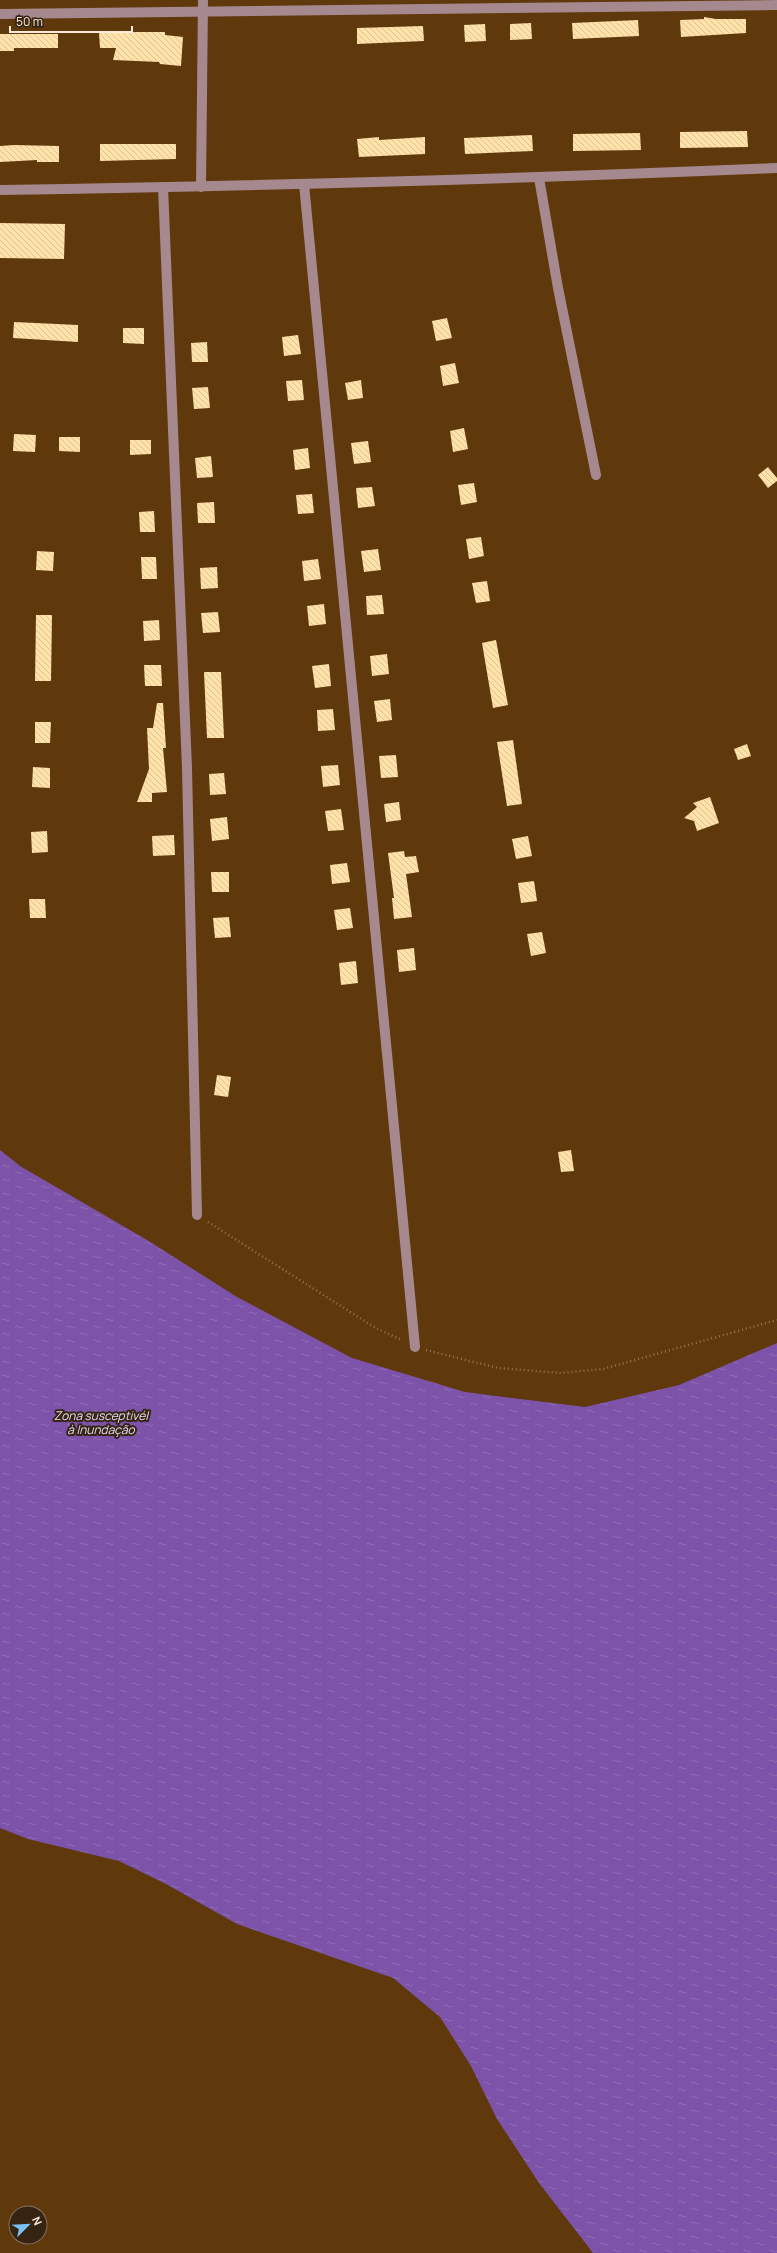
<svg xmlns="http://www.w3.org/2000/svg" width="777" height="2253" font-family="Manrope,sans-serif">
<defs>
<pattern id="water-ripples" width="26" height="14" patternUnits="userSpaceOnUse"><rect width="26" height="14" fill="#7c53a9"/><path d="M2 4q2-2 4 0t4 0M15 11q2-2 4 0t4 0" fill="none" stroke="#906cb4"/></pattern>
<pattern id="building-back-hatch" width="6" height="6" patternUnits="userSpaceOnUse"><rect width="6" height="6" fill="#fee2aa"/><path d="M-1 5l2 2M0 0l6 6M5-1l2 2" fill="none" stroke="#dac395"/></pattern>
</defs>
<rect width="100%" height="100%" fill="#5f380b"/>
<path fill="url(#water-ripples)" d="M0 1150 20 1166 147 1240 237 1297 352 1358 465 1392 585 1407 679 1385 777 1343V2253H593L539 2183 497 2119 471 2066 440 2017 393 1978 237 1924 166 1884 119 1861 28 1839 0 1828Z"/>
<g fill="url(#building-back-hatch)">
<path d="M704 17 716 19H746V33L681 37 680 20 704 19Z"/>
<path d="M638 20 639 36 573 39 572 23Z"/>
<path d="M531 23 532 39 510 40V24Z"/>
<path d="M485 24 486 41 465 42 464 25Z"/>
<path d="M423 26 424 41 357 44V28Z"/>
<path d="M134 32H165V35L183 37 181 66 160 64 159 62 113 60 116 48H100L99 33Z"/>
<path d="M0 34H58V48H14V51H0Z"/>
<path d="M747 131 748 147 680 148V132Z"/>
<path d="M640 133 641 150 573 151V134Z"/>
<path d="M532 135 533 151 465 154 464 138Z"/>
<path d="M379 137V140L425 137V154L359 157 357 139Z"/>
<path d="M100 144H176V159L100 161Z"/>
<path d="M14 145 59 146V162H37V160L0 162V146Z"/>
<path d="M0 223 65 224 64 259 0 258Z"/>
<path d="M447 318 452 338 436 341 432 321Z"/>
<path d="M14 322 78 325V342L13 338Z"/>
<path d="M123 328H144V344L123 343Z"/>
<path d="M298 335 301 354 284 356 282 337Z"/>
<path d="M207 342 208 362H192L191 343Z"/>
<path d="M455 363 459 383 443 386 440 366Z"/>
<path d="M302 380 304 400 288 401 286 381Z"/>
<path d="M361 380 363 398 348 400 345 383Z"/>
<path d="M208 387 210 408 194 409 192 388Z"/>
<path d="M464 428 468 449 453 452 450 431Z"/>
<path d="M14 434 36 435 35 452 13 451Z"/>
<path d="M59 437H80V452L59 451Z"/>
<path d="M130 440H151V454L130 455Z"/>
<path d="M368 441 371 462 354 464 351 443Z"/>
<path d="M308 448 310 468 295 470 293 450Z"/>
<path d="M211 456 213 477 197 478 195 458Z"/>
<path d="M768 467 777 478V481L768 488 758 475Z"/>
<path d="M474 483 477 502 461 505 458 485Z"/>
<path d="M372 487 375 506 358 508 356 488Z"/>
<path d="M312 494 314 513 298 514 296 495Z"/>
<path d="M214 502 215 523H198L197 503Z"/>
<path d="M154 511 155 532H140L139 512Z"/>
<path d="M481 537 484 556 469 559 466 539Z"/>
<path d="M378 549 381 570 364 572 361 551Z"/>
<path d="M37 551 54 552 53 571 36 570Z"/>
<path d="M141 557H156L157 579H142Z"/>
<path d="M318 559 321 579 304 581 302 561Z"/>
<path d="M217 567 218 588 201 589 200 568Z"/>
<path d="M487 581 490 601 476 603 472 583Z"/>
<path d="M382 595 384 614 367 615 366 596Z"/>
<path d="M324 604 326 624 309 626 307 606Z"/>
<path d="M218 612 220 632 203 633 201 613Z"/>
<path d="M36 615H52L51 681H35Z"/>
<path d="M159 620 160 640 144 641 143 621Z"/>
<path d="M496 640 508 705 493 708 482 643Z"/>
<path d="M387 654 389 674 372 676 370 656Z"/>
<path d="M329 664 331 686 315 688 312 666Z"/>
<path d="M144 665H161L162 686H145Z"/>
<path d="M204 672H221L224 738H207Z"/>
<path d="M390 699 392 720 377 722 374 701Z"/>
<path d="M157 703H163L166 748H163L167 792 152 793V802H137L149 769 147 728H153Z"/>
<path d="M333 709 335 730 318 731 317 710Z"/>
<path d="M35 722H51L50 743H35Z"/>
<path d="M513 740 522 804 507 806 497 742Z"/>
<path d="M747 744 751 756 738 760 734 749Z"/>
<path d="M396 755 398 777 381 778 379 756Z"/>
<path d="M338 765 340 785 323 787 321 766Z"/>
<path d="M33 767 50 768V788L32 787Z"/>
<path d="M224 773 226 794 210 795 209 774Z"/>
<path d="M710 797 719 823 697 831 694 821 684 818 697 807 693 803Z"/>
<path d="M399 802 401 820 386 822 384 804Z"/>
<path d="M341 809 344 830 328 831 325 811Z"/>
<path d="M227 817 229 839 212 841 210 819Z"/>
<path d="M47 831 48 852 32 853 31 832Z"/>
<path d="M174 835 175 855 153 856 152 836Z"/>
<path d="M528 836 532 856 516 859 512 839Z"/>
<path d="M404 851 405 857 416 856 419 872 406 874 412 917 394 919 392 898H394L388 853Z"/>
<path d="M347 863 350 882 332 884 330 865Z"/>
<path d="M211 872H229V892H212Z"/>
<path d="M534 881 537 901 521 903 518 883Z"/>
<path d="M29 899H45L46 918H30Z"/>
<path d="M350 908 353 928 337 930 334 910Z"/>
<path d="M229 917 231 937 215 938 213 918Z"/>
<path d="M542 932 546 953 531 956 527 934Z"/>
<path d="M414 948 416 970 399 972 397 950Z"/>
<path d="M356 961 358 983 341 985 339 963Z"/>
<path d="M217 1075 231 1077 228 1097 214 1095Z"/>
<path d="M571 1150 574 1171 561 1172 558 1152Z"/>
</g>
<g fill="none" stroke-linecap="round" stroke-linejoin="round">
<g stroke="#977754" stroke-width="2.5" stroke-dasharray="1 3" stroke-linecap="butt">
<path d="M208 1222 374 1327 401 1340"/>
<path d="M426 1350 498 1368 561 1373 603 1369 777 1320"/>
</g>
<g stroke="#a6898f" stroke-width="10">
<path d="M0 14 777 5"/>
<path d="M539 178 558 288 596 475"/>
<path d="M304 184 415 1347"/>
<path d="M163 187 187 768 197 1215"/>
<path d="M201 187 203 0"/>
<path d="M0 190C259 186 518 179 777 168"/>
</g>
</g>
<g text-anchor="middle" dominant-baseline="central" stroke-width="4" stroke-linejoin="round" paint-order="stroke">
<g font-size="12" font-style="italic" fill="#e4daf2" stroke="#362413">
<text x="101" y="1415">Zona susceptivél<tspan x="101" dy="14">à Inundação</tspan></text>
</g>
</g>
<g transform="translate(28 2225) rotate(66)"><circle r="19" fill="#362413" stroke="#867362"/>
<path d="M0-3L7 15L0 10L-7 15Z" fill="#79bff8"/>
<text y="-6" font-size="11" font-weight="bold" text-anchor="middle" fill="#fdead9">N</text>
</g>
<path d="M10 26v6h122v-6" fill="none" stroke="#fdead9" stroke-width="2"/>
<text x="16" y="26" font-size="12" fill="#fdead9" stroke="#362413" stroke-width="3" paint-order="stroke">50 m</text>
</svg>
